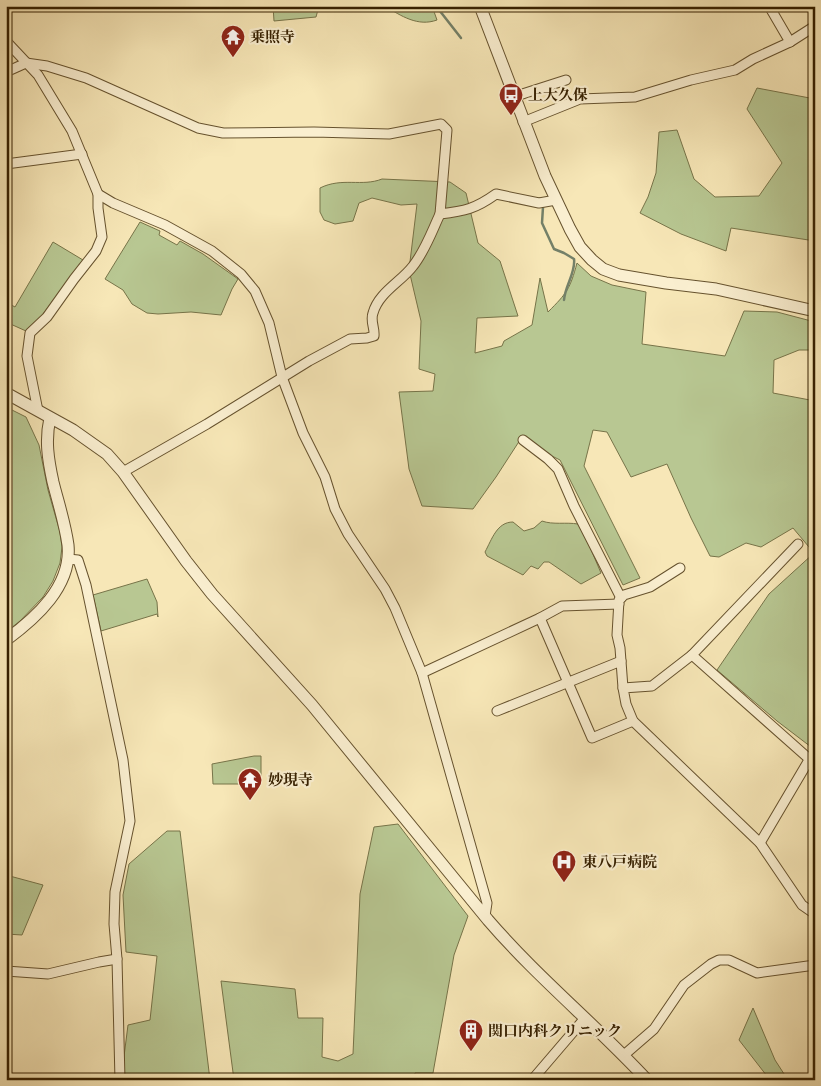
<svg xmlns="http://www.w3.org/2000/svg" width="821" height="1086" font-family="'IM FELL Great Primer','Noto Serif JP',serif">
<rect width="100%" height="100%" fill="#f7e7b7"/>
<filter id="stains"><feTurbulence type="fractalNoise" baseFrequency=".004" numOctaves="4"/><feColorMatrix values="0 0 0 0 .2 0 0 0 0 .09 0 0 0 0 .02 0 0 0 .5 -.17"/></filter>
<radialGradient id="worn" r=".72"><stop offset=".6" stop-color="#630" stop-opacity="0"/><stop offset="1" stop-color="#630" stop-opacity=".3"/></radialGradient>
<g fill="#b8c792" stroke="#777449">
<path d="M273 6H319L316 17 274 21Z"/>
<path d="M385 6H432L437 20C418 27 401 16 385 6Z"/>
<path d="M561 6H643L629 9 562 8Z"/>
<path d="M757 88 815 99V241L731 228 726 251 681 234 640 213 648 197 656 173 659 132 677 130 694 179 715 197 759 196 782 163 747 109Z"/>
<path d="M382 179 450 182 466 193 478 243 500 261 518 316 477 318 475 353 502 346 504 341 532 325 540 278 548 312C567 293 570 289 577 263L591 276 612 285 646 292 642 344 725 356 744 311 777 312 815 322V350H799L774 360 773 393 810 400 815 398V750L777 721 717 670 769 594 814 553 793 528 761 547 746 543 719 557 710 556 691 518 667 464 631 477 607 432 593 430 584 466 640 578 623 585 560 460 520 440 496 477 473 509 422 506 409 469 399 392 433 391 435 374 419 369 421 321 409 270 417 204 401 205 372 198 359 203 353 221 335 224 324 220 320 212V188C342 177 362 187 382 179Z"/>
<path d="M140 222 160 231 159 235 177 245 180 241 203 254 238 279 232 289 221 315 191 312 158 314 147 313 132 304 123 290 105 279Z"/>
<path d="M53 242 83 260 43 314 26 331 6 322V302L15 307Z"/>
<path d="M6 407 26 417 39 445 48 490 60 532 62 547 60 563 53 581 43 597 20 621 6 632Z"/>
<path d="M542 521C553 525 566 522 578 524L584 533 601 573 581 584 549 562H544L538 569 531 566 523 575 487 556 485 552C492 539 497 522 513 522L524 531 534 528Z"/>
<path d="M147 579 157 602 158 617 157 614 101 631 93 595Z"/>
<path d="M254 756H261V784H213L212 764Z"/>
<path d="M398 824 468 916 454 955 433 1073H415L414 1080H234L221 981 295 989 298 1018H323L322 1057 338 1061 353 1054 360 894 374 827Z"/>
<path d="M167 831H180L210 1080H121L128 1025 150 1020 157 956 126 952 123 895 129 864Z"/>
<path d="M6 875 43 885 22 935 6 934Z"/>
<path d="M753 1008 775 1060 788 1080H770L739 1040Z"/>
</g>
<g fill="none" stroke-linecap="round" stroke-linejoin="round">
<g stroke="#748068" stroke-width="2.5">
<path d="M436 6 461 38"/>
<path d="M543 207 542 223 554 249 564 253 574 259C576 272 565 286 564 300"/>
</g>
<defs>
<g id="minor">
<path d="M769 6 790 42"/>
<path d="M6 41 38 75 72 131 98 194V208L102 237 96 251 74 279 47 317 30 333 27 356 38 411"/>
<path d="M6 72 26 63 47 66 86 78 198 128 223 133 314 132 389 134 441 124 447 130 440 214C465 211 475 209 496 194L539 203 556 200"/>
<path d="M513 97 566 80"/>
<path d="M523 122 580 99 635 97 691 80 735 70 753 59 790 42 815 26"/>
<path d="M6 164 82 154"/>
<path d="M98 194 113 203 165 225 212 251 241 274 255 291 269 323 282 377 303 433 325 477 335 509 348 534 385 589 395 608 422 673 540 618 592 738 633 721"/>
<path d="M523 440 548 459 558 469 574 506 621 598"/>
<path d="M123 472 207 424 309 361 350 339 367 338 374 336C375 328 370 321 373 313 379 292 401 282 413 266 425 251 432 231 440 214"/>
<path d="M798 544 692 655 652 686 623 688 626 704 633 721 760 843 802 905 815 914"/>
<path d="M68 559 78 560 86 585 123 760 130 821 115 892 114 924 117 959 120 1080"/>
<path d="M540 618 562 606 619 604"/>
<path d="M692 655 815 764"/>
<path d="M422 673 487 903 485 916"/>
<path d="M623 688 620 648 617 635 619 600 624 595 650 587 680 568"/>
<path d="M497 711 621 661"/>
<path d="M760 843 809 760"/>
<path d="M6 971 48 974 99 962 117 959"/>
<path d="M624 1055 654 1029 684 985 711 964 719 960H729L757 973 815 965"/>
<path d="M532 1080 585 1018"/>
</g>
<g id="tertiary">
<path d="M480 6 545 176 570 229 580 247 592 260 603 269 619 275 666 283 716 289 815 311"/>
<path d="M6 393 73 430 107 454 123 472 186 561 212 594 312 705 488 920C537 977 596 1025 647 1080"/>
<path d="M6 640C36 618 72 586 68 545 65 523 58 502 53 482 48 459 45 440 50 418"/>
</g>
</defs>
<use href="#minor" stroke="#66522e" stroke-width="11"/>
<use href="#tertiary" stroke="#66522e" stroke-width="13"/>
<use href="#minor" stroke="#faefd0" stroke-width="9"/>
<use href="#tertiary" stroke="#faefd0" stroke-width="11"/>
</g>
<defs>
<symbol id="temple-pin" viewBox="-11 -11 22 30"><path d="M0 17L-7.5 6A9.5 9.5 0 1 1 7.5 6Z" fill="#8f2418" stroke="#faefd0"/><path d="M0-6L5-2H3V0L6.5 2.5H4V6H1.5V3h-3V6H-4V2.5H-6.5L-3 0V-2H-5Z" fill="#fff"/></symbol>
<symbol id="bus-pin" viewBox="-11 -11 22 30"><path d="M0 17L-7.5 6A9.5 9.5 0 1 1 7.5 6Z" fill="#8f2418" stroke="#faefd0"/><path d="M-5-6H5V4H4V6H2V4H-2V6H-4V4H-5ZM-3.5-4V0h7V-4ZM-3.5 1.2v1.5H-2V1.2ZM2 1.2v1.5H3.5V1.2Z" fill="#fff"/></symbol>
<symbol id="hospital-pin" viewBox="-11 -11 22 30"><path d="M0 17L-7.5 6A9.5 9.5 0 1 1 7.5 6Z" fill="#8f2418" stroke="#faefd0"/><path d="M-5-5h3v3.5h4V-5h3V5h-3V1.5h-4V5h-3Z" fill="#fff"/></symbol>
<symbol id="building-pin" viewBox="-11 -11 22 30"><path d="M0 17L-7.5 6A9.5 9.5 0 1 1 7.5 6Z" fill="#8f2418" stroke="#faefd0"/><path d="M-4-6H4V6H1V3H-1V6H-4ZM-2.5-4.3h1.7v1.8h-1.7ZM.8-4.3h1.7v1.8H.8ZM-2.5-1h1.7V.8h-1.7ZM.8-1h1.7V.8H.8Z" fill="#fff"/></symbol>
</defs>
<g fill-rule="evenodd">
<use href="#temple-pin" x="219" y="23" width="28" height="38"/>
<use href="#bus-pin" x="497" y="81" width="28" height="38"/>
<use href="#temple-pin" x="236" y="766" width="28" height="38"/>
<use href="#hospital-pin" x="550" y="848" width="28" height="38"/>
<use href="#building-pin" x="457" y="1017" width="28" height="38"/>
</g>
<g text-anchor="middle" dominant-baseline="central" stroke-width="4.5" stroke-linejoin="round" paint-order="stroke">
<g font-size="15" font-weight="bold" fill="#362000" stroke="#faefd0" text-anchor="start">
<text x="250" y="37">乗照寺</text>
<text x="528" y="95">上大久保</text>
<text x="268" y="780">妙現寺</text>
<text x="582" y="862">東八戸病院</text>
<text x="488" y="1031">関口内科クリニック</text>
</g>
</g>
<rect width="821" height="1086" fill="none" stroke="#f7e7b7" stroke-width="25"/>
<rect x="8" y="8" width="806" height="1071" fill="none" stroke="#362000" stroke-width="2.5"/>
<rect x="12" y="12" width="796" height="1061" fill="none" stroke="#362000"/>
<rect width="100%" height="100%" filter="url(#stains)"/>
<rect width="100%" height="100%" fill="url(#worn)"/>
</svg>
